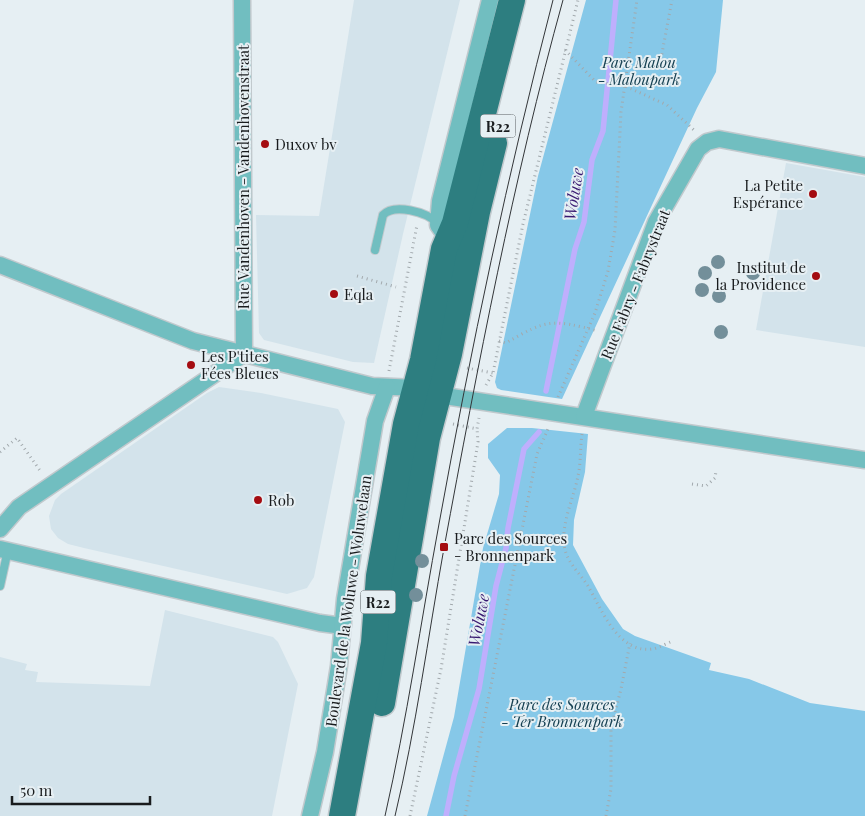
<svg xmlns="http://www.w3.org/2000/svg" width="865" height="816" font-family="'Playfair Display',serif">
<rect width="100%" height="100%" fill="#e6eff3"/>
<g fill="#d3e3eb">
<path d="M354 0H460L403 234 374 363 353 362 264 340 259 333 256 215 319 216Z"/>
<path d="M786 163 865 177V347L756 330Z"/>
<path d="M219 387 261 393 338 409 345 422 314 577 307 588 287 594 84 548 68 544 58 538 51 529 49 516 55 500 61 494 207 393Z"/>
<path d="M165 610 273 637 278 642 298 684 272 816H0V657L27 664 25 670 38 672 36 682 150 686Z"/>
</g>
<g fill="#86c8e8">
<path d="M586 0H723L716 72 697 108 562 399 501 390 497 388 495 382 538 176Z"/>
<path d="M507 428H532L588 434 585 472 574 520 573 545 602 599 623 629 635 636 711 663 709 670 749 679 810 703 865 711V816H427L454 717 483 548 499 494 500 475 488 458V444Z"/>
</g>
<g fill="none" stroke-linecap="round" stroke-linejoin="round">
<g stroke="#bfaffd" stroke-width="5.5">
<path d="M546 391 575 249 584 222 592 160 603 131 616 0"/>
<path d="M446 816 454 776 479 689 496 586 506 548 508 528 524 449 539 432"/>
</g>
<defs>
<g id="service">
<path d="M375 250 383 215C394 203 427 212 437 223"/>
<path d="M0 586 8 550"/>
</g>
<g id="minor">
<path d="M242 0 244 354"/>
<path d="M448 239 438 225 440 201 490 0"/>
<path d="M0 265 193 341 372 386 416 388 438 395 865 460"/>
<path d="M584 416 656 222 698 149 707 142 719 139 865 166"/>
<path d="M0 529 19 507 244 354"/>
<path d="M0 549 320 623 343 626"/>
<path d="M310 816 325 752 339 666 345 599 375 421 387 387"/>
</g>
<g id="trunk">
<path d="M382 703 427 438 449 354 477 212 494 143"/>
<path d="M342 816 374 643 379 576 406 424 423 360 444 249 455 223 512 0"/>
</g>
</defs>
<use href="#service" stroke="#c1c9cd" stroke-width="10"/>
<use href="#minor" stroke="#c1c9cd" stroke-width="19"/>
<use href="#trunk" stroke="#c1c9cd" stroke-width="29"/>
<g stroke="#a2a9ad" stroke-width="3" stroke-dasharray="1 4" stroke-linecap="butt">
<path d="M565 50 596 82 625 86 667 105 695 131"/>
<path d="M660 64 672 0"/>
<path d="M357 276 396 287"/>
<path d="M499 341 506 343C547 319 552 319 598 331"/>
<path d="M467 368 493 373"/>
<path d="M389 371 417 225"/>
<path d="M486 385 493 373 523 224 578 0"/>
<path d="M558 397 595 313 608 271 615 230 621 112 637 0"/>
<path d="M453 424 477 429 479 418"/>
<path d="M582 434C580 448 581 463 578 476 574 497 562 521 564 543 565 561 579 572 588 586 601 608 618 654 652 649 659 648 667 643 673 641"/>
<path d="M0 452 17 438 41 472"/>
<path d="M692 484 706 486 715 478 716 471"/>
<path d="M410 816 441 669 478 442 477 429"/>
<path d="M465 816 537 454 548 429"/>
<path d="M606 816 611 789V728L621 689 630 643"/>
</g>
<use href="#service" stroke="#71bec0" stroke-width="8"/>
<use href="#minor" stroke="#71bec0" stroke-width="16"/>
<use href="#trunk" stroke="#2d7e80" stroke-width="26"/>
<g stroke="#323538" stroke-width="1">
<path d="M385 816C407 719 421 621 439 524 471 348 508 173 553 0"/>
<path d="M395 816C416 728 428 637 444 548 478 365 513 180 563 0"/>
</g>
</g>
<g fill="#738f9a">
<circle cx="718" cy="262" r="7"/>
<circle cx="705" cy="273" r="7"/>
<circle cx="753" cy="273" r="7"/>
<circle cx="702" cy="290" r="7"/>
<circle cx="719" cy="296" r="7"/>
<circle cx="721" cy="332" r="7"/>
<circle cx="422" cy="561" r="7"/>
<circle cx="416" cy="595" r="7"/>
</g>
<g fill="#a40c11" stroke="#e6eff3" stroke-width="2">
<circle cx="265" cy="144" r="5"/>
<circle cx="813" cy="194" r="5"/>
<circle cx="816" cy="276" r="5"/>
<circle cx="334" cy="294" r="5"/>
<circle cx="191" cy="365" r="5"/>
<circle cx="258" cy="500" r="5"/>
<rect x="439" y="542" width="10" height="10" rx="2.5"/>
</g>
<g text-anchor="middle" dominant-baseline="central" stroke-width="4" stroke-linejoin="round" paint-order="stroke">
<g fill="#e6eff3" stroke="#565b5e" stroke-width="1">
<rect x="480.5" y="114.5" width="35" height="23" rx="4"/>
<rect x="360.5" y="590.5" width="35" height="23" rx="4"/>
</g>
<g font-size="14" font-weight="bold" fill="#191c1e">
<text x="498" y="126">R22</text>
<text x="378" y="602">R22</text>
</g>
<g font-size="15" font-style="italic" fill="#154052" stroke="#e6eff3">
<text x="639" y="62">Parc Malou<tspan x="639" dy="17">- Maloupark</tspan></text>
<text x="562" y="704">Parc des Sources<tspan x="562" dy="17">- Ter Bronnenpark</tspan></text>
</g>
<g font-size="15" fill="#191c1e" stroke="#e6eff3" text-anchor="start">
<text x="275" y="144">Duxov bv</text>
<text x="803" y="185" text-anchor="end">La Petite<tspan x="803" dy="17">Espérance</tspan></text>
<text x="806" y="267" text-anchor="end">Institut de<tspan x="806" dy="17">la Providence</tspan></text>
<text x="344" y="294">Eqla</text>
<text x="201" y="356">Les P'tites<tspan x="201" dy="17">Fées Bleues</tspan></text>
<text x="268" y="500">Rob</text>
<text x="454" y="538">Parc des Sources<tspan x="454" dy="17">- Bronnenpark</tspan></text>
</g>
<g font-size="15" fill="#191c1e" stroke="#e6eff3">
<text transform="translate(243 177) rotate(-90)">Rue Vandenhoven - Vandenhovenstraat</text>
<text transform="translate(635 284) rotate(-68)">Rue Fabry - Fabrystraat</text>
<text transform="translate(348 601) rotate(-82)">Boulevard de la Woluwe - Woluwelaan</text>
</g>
<g font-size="16" font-style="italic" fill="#381971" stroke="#e6eff3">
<text transform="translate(573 194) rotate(-81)">Woluwe</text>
<text transform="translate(478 620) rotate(-79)">Woluwe</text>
</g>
</g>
<path d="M12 796v8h138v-8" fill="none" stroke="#191c1e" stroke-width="2.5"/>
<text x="20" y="796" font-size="15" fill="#191c1e" stroke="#e6eff3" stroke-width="4" paint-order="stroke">50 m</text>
</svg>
